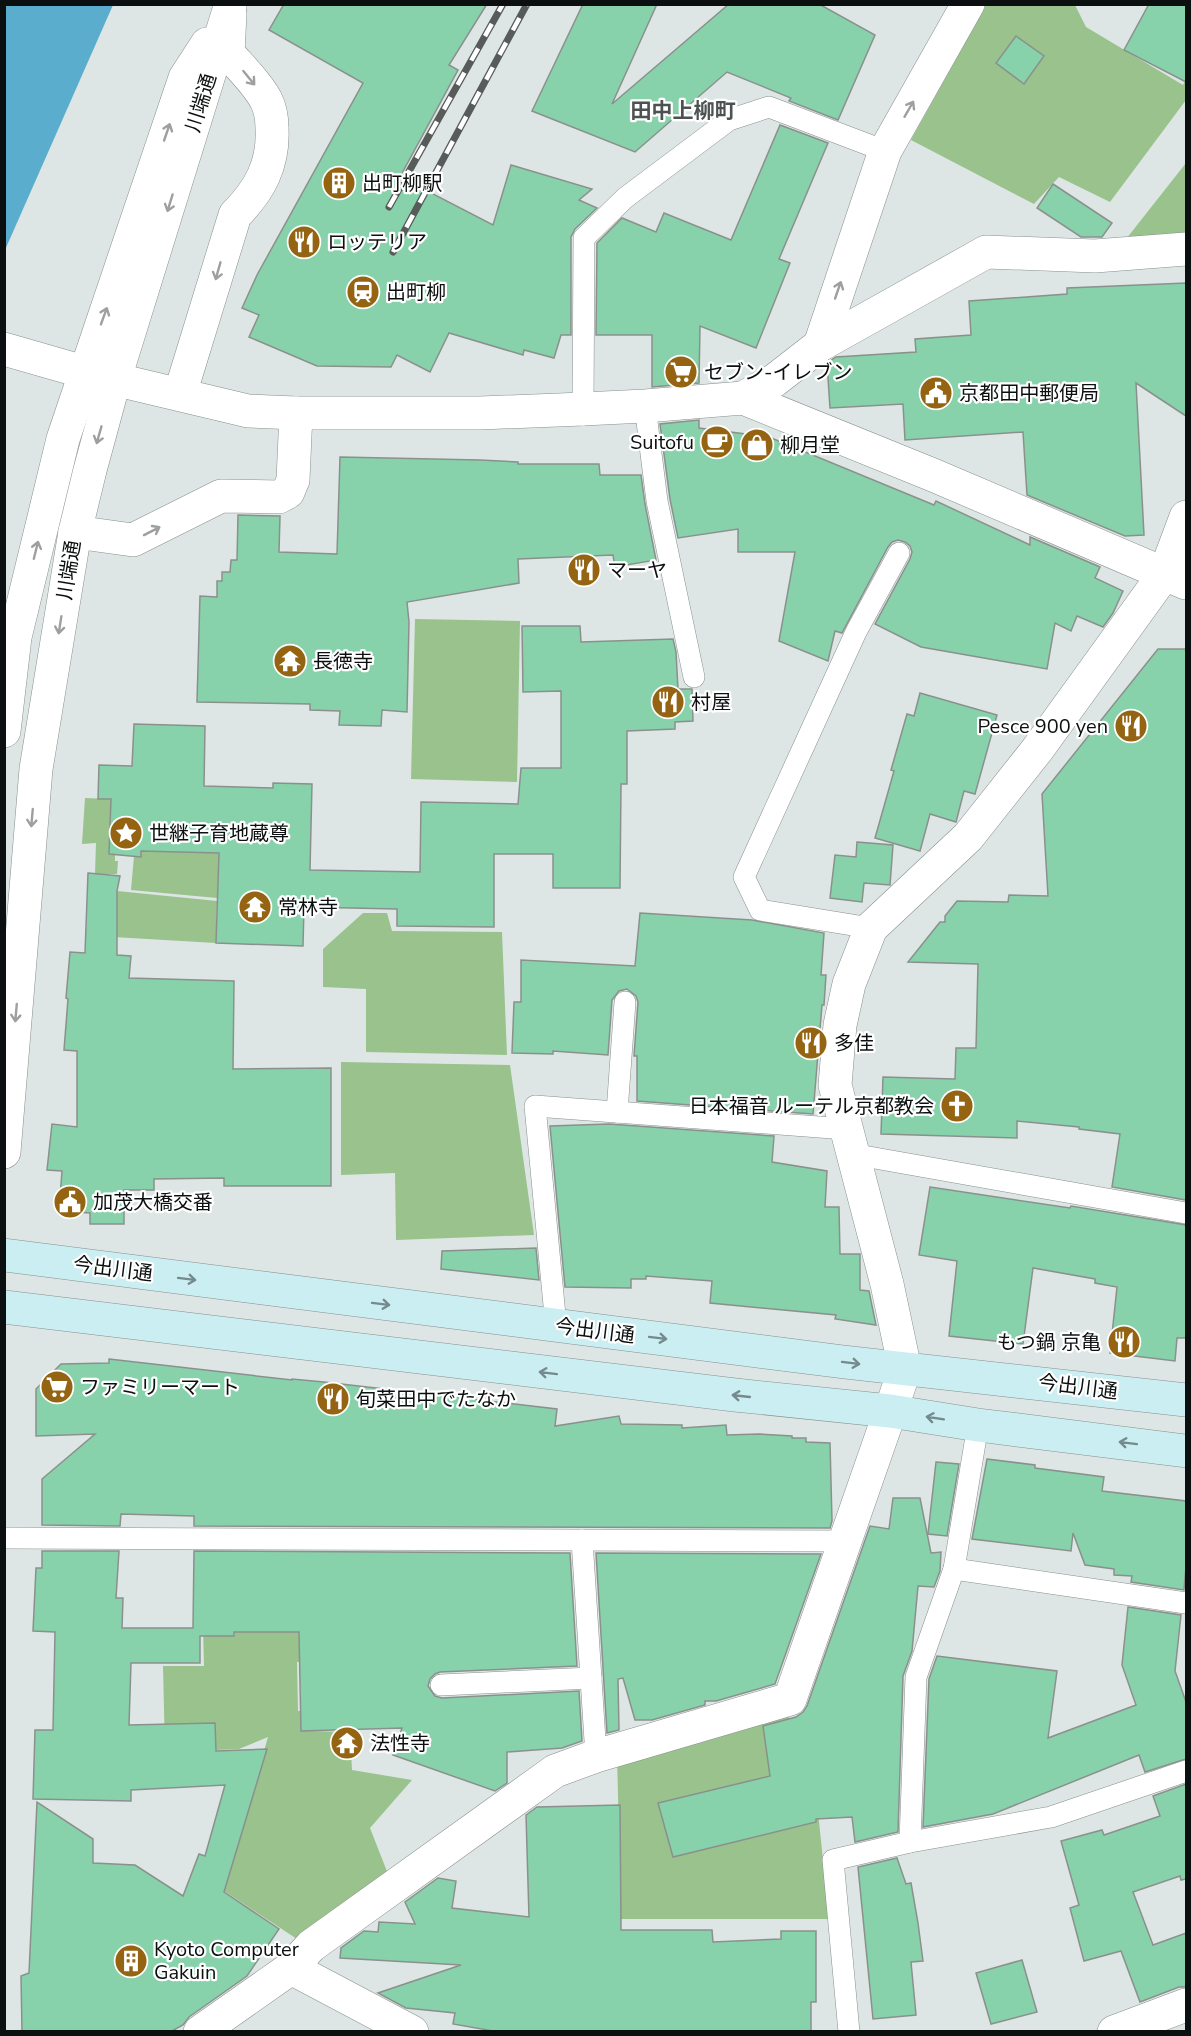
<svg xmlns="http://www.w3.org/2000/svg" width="1191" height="2036" font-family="'Nunito Sans','Noto Sans JP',sans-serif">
<rect width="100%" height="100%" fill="#dde6e4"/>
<g fill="#99c28d">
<path d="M986 5H1075L1086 27 1183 85 1186 79V100L1110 202 1059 177 1034 204 911 140Z"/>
<path d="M1186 163V234L1119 248Z"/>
<path d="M415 619 520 621 517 782 411 779Z"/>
<path d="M85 798 111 799 109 855H115V861H118L117 874H95L96 843 82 844Z"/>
<path d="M143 801 234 853 219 864 217 898 131 890 134 856Z"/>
<path d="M117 891 217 901 216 943 96 936Z"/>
<path d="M363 913H387L392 931 502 932 507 1055 366 1052V989L323 987V949Z"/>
<path d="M341 1062 510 1065 534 1235 396 1240 395 1173 341 1175Z"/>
<path d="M330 1620 308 1661 297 1662 298 1711H309L310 1731 350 1732 352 1770 412 1780 370 1828 388 1874 300 1941 224 1891 268 1737 239 1749 165 1752 163 1666H204L203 1627Z"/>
<path d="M786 1704 797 1755 812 1753 829 1919H621L617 1754Z"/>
</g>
<path fill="#5aadcc" d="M5 4 113 5 5 250 4 5Z"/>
<g fill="#87d2ab" stroke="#8a918d" stroke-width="1.5">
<path d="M284 4H487L449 65 458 70 400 177 493 225 511 165 592 189 579 200 597 208 575 229 571 237V335H561L554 358 524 350 523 355 449 333 430 372 397 355 391 367 317 366 249 337 259 315 242 308 257 275 363 83 269 30Z"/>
<path d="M583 4H657L612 104 729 4H819L875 35 838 120 789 101 791 98 727 72 635 152 532 111Z"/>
<path d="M1149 4H1186V82L1124 50Z"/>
<path d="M1016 36 1044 56 1024 84 996 63Z"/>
<path d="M780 125 828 143 779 259 790 263 756 348 700 326 699 383 652 387V335H596L597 243 622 218 656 232 664 213 731 240Z"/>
<path d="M1053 184 1112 223 1102 237H1081L1037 208Z"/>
<path d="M1186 283V416L1136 383 1144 535 1125 536 1027 495 1023 432 905 440 903 404 830 408 827 363 836 357 916 352 915 339 971 335 969 301 1067 294V288Z"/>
<path d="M699 420V428L769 437 934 505 936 501 1030 545V537L1100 567 1095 578 1123 591 1113 613 1103 627 1077 616 1071 631 1055 623 1047 669 921 647 875 624 910 559 912 552 910 546 905 542 898 540 892 542 888 547 842 633 835 631 828 661 779 641 795 552H738V529L678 538 670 499 660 424Z"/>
<path d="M340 457 480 460 518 462V464H599L600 475H641L645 504 656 560 615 567 613 555 518 559 519 583 407 602 409 622 407 712 382 710 381 726 339 725 340 711 310 710V704L197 702 200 596 217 597V581H222V572H230L231 560H237L238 515 280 516 279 552 337 554Z"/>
<path d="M522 626H580L581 642 673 639 676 652 678 689H692L693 721 675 722V729L627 731V784H621L620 888H553V854H494V927L397 926V909L304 907 303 946 216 943 219 853 141 851V857L109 854 111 799H98L99 765 132 766 134 724 205 726 204 786 273 788V783L312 784 310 870 420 872 421 802 518 804 521 768H561V691L523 692Z"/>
<path d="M1158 649H1186V1200L1112 1187 1120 1134 1079 1129V1127L1017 1121V1138L881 1134 883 1077 955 1079 956 1048H976L978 964 908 962 940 922H945V916L957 901 1008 902 1009 895 1048 896 1042 794Z"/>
<path d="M920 693 997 715 975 794 964 791 956 822 930 814 920 851 875 838 894 771 891 770 907 714 914 716Z"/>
<path d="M857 842 893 845 890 885 864 883 862 902 830 898 835 855 856 857Z"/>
<path d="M88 873 120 876 117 891V955L131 956 129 978 234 981 233 1069 331 1068V1186H224V1178L154 1179V1190H124V1224H90V1213L59 1211 62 1171 47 1170 52 1124 77 1127V1051L64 1050 68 999 66 998 70 952 85 953Z"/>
<path d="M640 913 752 920 824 933 821 975H826L824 1005H822L813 1114 637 1101V1056H634L638 1002 636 996 627 989 619 991 612 1000 608 1055 553 1051V1054L512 1053 514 1002H521V960L635 966Z"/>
<path d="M609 1124 774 1136 772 1162 827 1171 825 1207H839L840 1254H860V1290L869 1291 876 1325 835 1319 836 1315 710 1303 712 1281 646 1276V1279H631V1288L565 1287 550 1126Z"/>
<path d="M930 1187 1070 1208 1071 1206 1186 1225V1338H1177L1175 1361 1110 1353 1117 1287 1095 1283V1279L1033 1268 1023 1344 949 1336 957 1261 919 1255Z"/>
<path d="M536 1248 539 1280 441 1269 442 1251Z"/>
<path d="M109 1359 292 1380V1379L324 1382 557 1409 555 1426 619 1416 621 1424 682 1425V1428L726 1425 727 1435 759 1434 792 1436V1438H806V1442L830 1443 832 1521 830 1528 194 1526V1516L121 1514 120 1526 42 1525V1479L95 1434 36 1436V1389L61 1364 109 1363Z"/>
<path d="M987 1459 1035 1465V1468L1104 1477 1102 1491 1186 1501V1566L1184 1590 1131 1582 1132 1576 1114 1575V1569L1085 1565 1073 1533 1071 1551 972 1539Z"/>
<path d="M936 1462 959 1464 947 1536 928 1534Z"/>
<path d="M893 1498H920L931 1553 941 1552 940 1571 934 1587 918 1586 912 1651 903 1676 898 1832 855 1842 852 1817 816 1819V1822L673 1857 658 1803 770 1776 763 1726 796 1717 803 1712 807 1706 870 1526 889 1529Z"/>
<path d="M42 1551H119L116 1598H123L122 1628H193L194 1551 570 1553 577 1666 440 1672 435 1674 430 1679 428 1686 435 1696 442 1698 579 1691 582 1741 562 1748 507 1752V1783L495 1791 393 1755 402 1728 301 1731 299 1632H234V1636H200V1663H131L129 1725 215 1723 216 1751 267 1749 224 1892 279 1929 247 1976 189 2017 183 2025 172 2031H22L21 1976 29 1973 37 1802 93 1839V1863L135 1865 183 1896 199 1854 205 1856 225 1785 131 1790V1801L33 1799 35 1730H53L55 1632 33 1631 36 1568H42Z"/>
<path d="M596 1553 821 1554 775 1684 716 1701H705V1705L652 1720H635L623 1678 618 1679 619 1730 607 1733Z"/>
<path d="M1128 1607 1181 1615 1175 1671 1186 1702V1759L1145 1772 1139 1755 993 1814 923 1827 929 1679 937 1656 1057 1671 1048 1738 1136 1705 1122 1665Z"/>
<path d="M1186 1784V1879L1181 1880 1180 1876 1133 1892 1153 1945 1186 1933V1987H1179L1140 2002 1121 1951 1084 1961 1070 1908 1079 1905 1061 1841 1102 1830 1104 1835 1160 1816 1153 1796Z"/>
<path d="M620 1805 621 1930H712L713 1942 781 1939V1931H816V2002H811V2031H493L453 2024 455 2013 406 2008 378 1993 461 1965 340 1958 341 1948 364 1931 378 1932 379 1922 415 1924 405 1902 438 1878 456 1881 452 1908 529 1917 526 1815 537 1807Z"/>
<path d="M897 1858 906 1884 911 1883 918 1923 923 1961 911 1962 916 2015 873 2019 858 1867Z"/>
<path d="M1022 1960 1037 2012 991 2024 976 1973Z"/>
</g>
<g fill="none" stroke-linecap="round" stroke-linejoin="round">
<defs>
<g id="service">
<path d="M645 406 657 501 694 677"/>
<path d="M583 409 584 238 625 198 729 120 769 107 885 151"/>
<path d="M871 928 760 910 744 877 856 632 899 553"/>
<path d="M617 1112 625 1002"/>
<path d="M852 1154 1186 1213"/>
<path d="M556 1326 535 1106 846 1129"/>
<path d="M4 1538 845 1541"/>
<path d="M582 1540 596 1756"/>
<path d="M954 1569 1186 1603"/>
<path d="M441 1685 591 1678"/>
<path d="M910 1842 916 1677 954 1569 978 1425"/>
<path d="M849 2032 833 1860 910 1842 1051 1817 1186 1771"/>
</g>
<g id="minor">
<path d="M820 345 885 151 968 4"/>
<path d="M180 394 235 215C260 190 274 164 272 128 272 119 270 108 266 100 257 83 241 68 228 53L230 14"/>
<path d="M743 398 933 475 1186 583"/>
<path d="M583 409 645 406 743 398 775 380 820 345 986 252 1095 256 1186 249"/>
<path d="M75 532 133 540 221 496 279 497 288 492 293 480 296 413"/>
<path d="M291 1968 311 1946 555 1771 596 1756 790 1699 905 1369 887 1284 835 1085 840 1025 849 984 871 928 968 837 1037 750 1165 573 1186 517"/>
<path d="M200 2032 291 1968 412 2032"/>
<path d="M1114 2032 1186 2005"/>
</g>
<g id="tertiary">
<path d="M4 349 84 372 248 411 296 413H480L583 409"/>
<path d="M4 731 15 637 63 439 185 78 207 44"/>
<path d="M4 1152 36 769 75 532 90 470 115 378 230 7"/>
</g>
<g id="secondary">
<path d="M4 1255 844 1362 1186 1400"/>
<path d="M4 1307 735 1395 890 1411 978 1425 1186 1451"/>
</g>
</defs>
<use href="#service" stroke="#88908e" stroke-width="22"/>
<use href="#minor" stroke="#88908e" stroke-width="34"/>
<use href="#tertiary" stroke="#88908e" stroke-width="34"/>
<use href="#secondary" stroke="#88908e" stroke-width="34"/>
<use href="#service" stroke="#fff" stroke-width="21"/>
<use href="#minor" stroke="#fff" stroke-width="33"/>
<use href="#tertiary" stroke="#fff" stroke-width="33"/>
<use href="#secondary" stroke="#caeef2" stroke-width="33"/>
<defs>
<g id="rail">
<path d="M389 207 503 4"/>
<path d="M393 252 527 4"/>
</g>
</defs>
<use href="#rail" stroke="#575c5b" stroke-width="7"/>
<use href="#rail" stroke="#fff" stroke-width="4.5" stroke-dasharray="14" stroke-linecap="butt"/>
</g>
<defs><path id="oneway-shaft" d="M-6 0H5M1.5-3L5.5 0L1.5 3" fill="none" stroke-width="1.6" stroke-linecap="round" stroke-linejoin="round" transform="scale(1.5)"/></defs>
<g stroke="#9e9f9f">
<use href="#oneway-shaft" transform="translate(249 78) rotate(51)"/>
<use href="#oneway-shaft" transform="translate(909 109) rotate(-60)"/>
<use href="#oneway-shaft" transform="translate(167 132) rotate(-71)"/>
<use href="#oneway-shaft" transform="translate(170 203) rotate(107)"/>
<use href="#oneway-shaft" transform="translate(218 271) rotate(106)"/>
<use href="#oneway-shaft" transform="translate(838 290) rotate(-71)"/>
<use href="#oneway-shaft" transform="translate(104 316) rotate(-70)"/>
<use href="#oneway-shaft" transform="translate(99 435) rotate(106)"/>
<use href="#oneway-shaft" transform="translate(152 531) rotate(-27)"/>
<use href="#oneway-shaft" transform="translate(36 550) rotate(-76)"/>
<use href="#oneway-shaft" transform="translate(60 625) rotate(99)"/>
<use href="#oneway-shaft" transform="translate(32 818) rotate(95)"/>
<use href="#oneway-shaft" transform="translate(16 1013) rotate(95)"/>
</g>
<g stroke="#748a8c">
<use href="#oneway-shaft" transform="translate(187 1279) rotate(7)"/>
<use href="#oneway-shaft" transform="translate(381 1304) rotate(7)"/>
<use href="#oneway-shaft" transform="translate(658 1338) rotate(7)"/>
<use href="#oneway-shaft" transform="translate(851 1363) rotate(7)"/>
<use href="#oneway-shaft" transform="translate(548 1373) rotate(-173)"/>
<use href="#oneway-shaft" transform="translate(741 1396) rotate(-174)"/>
<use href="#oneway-shaft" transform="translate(935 1418) rotate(-171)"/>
<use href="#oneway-shaft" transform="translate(1128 1443) rotate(-173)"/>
</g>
<defs>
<symbol id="building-disc" viewBox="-11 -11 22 22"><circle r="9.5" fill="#946413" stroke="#fff"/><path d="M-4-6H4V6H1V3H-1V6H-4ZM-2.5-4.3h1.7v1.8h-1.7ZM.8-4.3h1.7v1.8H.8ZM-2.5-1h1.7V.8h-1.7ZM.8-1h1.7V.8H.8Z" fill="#fff"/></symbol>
<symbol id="restaurant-disc" viewBox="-11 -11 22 22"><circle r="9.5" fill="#946413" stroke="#fff"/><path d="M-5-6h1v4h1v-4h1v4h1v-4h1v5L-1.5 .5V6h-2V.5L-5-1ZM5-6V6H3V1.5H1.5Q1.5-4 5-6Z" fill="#fff"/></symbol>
<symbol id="station-disc" viewBox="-11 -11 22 22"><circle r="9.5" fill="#946413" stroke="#fff"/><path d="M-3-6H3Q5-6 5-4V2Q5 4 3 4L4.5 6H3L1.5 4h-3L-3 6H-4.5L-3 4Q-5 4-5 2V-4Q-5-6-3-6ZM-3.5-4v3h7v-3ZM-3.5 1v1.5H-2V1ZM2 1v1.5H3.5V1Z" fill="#fff"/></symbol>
<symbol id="supermarket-disc" viewBox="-11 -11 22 22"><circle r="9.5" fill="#946413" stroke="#fff"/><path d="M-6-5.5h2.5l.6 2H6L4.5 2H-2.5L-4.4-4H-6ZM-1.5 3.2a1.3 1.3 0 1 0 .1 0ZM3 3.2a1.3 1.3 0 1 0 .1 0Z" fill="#fff"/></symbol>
<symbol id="civic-disc" viewBox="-11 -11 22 22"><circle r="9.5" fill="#946413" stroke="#fff"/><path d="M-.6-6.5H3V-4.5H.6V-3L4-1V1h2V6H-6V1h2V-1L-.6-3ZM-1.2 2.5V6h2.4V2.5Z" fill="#fff"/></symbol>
<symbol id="cafe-disc" viewBox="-11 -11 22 22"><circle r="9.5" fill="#946413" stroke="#fff"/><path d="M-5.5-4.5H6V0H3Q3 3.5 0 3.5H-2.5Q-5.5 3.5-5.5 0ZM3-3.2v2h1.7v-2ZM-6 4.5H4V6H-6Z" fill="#fff"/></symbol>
<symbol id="shop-disc" viewBox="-11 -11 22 22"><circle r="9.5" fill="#946413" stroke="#fff"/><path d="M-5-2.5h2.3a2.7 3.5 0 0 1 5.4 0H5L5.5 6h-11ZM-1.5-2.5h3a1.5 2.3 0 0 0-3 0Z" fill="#fff"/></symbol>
<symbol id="temple-disc" viewBox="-11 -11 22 22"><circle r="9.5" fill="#946413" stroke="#fff"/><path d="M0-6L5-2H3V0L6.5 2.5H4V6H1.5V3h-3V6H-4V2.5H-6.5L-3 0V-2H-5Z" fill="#fff"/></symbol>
<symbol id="sight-disc" viewBox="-11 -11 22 22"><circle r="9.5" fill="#946413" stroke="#fff"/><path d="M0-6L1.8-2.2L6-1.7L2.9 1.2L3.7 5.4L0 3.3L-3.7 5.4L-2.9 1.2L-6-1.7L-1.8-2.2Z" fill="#fff"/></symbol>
<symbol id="church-disc" viewBox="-11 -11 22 22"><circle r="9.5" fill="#946413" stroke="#fff"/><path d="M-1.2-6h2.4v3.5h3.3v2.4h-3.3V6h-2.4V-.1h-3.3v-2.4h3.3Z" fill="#fff"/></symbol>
</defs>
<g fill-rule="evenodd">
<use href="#building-disc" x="320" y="164" width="38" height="38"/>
<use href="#restaurant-disc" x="285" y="223" width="38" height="38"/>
<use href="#station-disc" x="344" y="273" width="38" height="38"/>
<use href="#supermarket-disc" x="662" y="353" width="38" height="38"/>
<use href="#civic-disc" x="917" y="374" width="38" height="38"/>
<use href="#cafe-disc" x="698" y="423" width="38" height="38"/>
<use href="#shop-disc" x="738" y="426" width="38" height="38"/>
<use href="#restaurant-disc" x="565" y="551" width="38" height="38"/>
<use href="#temple-disc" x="271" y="642" width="38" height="38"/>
<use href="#restaurant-disc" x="649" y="683" width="38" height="38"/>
<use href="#restaurant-disc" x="1112" y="707" width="38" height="38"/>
<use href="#sight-disc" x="107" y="814" width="38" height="38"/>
<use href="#temple-disc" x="236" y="888" width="38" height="38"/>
<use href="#restaurant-disc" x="792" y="1024" width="38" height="38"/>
<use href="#church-disc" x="938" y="1087" width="38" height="38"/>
<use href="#civic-disc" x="51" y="1183" width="38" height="38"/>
<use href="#restaurant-disc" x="1105" y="1323" width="38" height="38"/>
<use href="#supermarket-disc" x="38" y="1368" width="38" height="38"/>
<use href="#restaurant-disc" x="314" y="1380" width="38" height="38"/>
<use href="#temple-disc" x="328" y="1724" width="38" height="38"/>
<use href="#building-disc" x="112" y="1942" width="38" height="38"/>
</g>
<g text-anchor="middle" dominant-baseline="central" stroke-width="4.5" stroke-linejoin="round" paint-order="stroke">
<g font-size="20" fill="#0c0f0f" stroke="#fff">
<text transform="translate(201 103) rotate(-73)">川端通</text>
<text transform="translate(69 570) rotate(-81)">川端通</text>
<text transform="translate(113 1269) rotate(7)">今出川通</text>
<text transform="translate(595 1331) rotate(7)">今出川通</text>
<text transform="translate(1078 1387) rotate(7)">今出川通</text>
</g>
<g font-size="20" fill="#0c0f0f" stroke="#fff" text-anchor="start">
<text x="362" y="183">出町柳駅</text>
<text x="327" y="242">ロッテリア</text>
<text x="386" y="292">出町柳</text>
<text x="704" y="372">セブン-イレブン</text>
<text x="959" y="393">京都田中郵便局</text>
<text x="694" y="442" text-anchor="end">Suitofu</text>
<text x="780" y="445">柳月堂</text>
<text x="607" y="570">マーヤ</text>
<text x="313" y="661">長徳寺</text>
<text x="691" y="702">村屋</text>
<text x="1108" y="726" text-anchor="end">Pesce 900 yen</text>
<text x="149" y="833">世継子育地蔵尊</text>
<text x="278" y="907">常林寺</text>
<text x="834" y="1043">多佳</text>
<text x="934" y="1106" text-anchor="end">日本福音 ルーテル京都教会</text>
<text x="93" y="1202">加茂大橋交番</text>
<text x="1101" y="1342" text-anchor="end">もつ鍋 京亀</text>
<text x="80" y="1387">ファミリーマート</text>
<text x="356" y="1399">旬菜田中でたなか</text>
<text x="370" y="1743">法性寺</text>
<text x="154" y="1949">Kyoto Computer<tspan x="154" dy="23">Gakuin</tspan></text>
</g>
<g font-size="21" font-weight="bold" fill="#4b5251" stroke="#fff">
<text x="683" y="111">田中上柳町</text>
</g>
</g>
<rect width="1191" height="2036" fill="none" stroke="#0c0f0f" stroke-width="12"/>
</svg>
